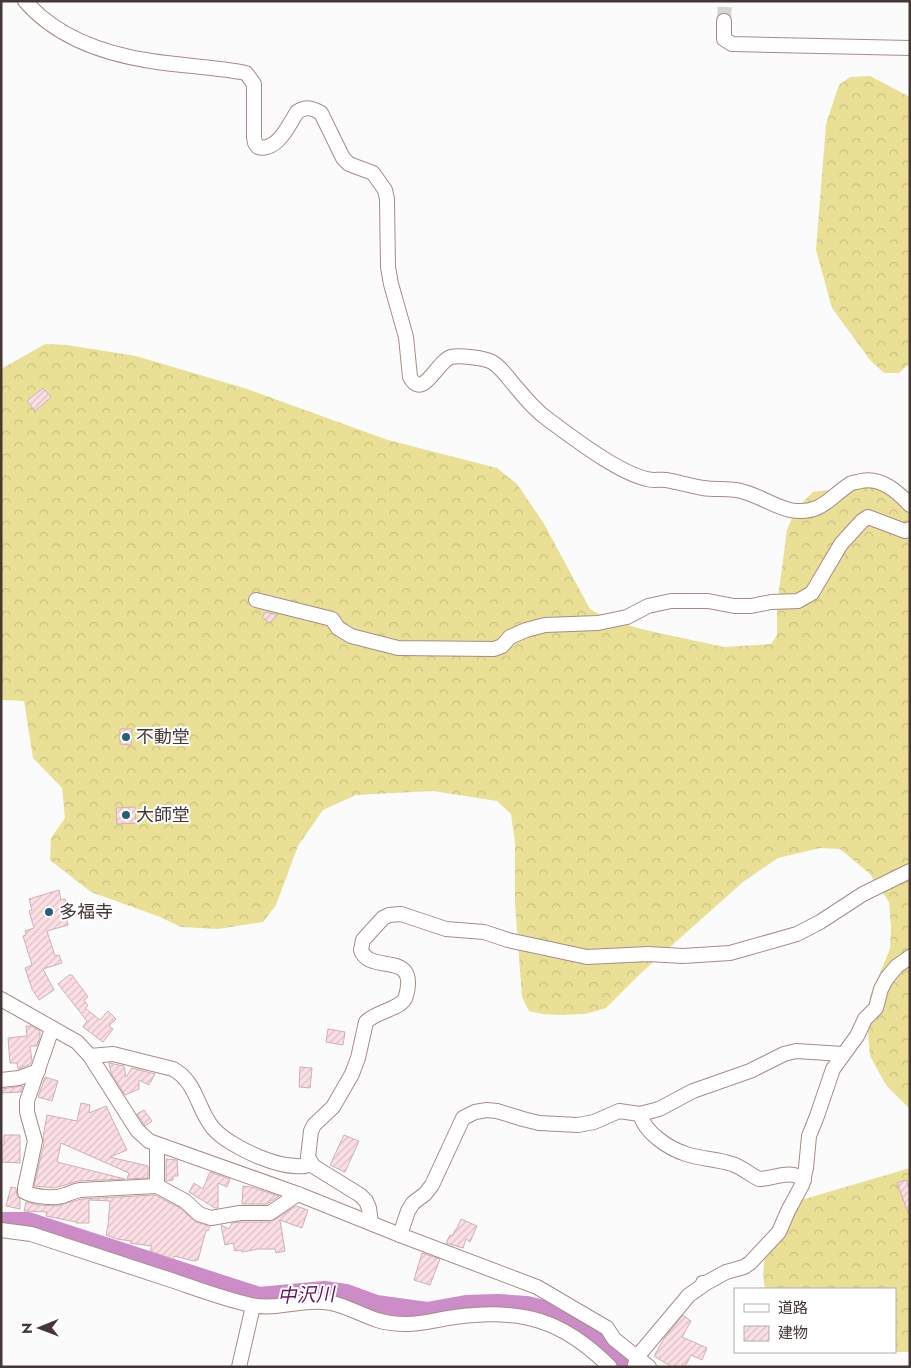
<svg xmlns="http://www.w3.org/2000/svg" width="911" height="1368" font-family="Jost,'Noto Sans JP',sans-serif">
<defs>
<pattern id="forest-crowns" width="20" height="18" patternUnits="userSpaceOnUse" patternTransform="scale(1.25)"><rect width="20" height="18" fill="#e9e096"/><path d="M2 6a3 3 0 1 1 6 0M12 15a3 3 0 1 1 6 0" fill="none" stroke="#c9c182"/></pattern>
<pattern id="building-hatch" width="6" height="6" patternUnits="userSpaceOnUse" patternTransform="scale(1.25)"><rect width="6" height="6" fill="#fcdfe5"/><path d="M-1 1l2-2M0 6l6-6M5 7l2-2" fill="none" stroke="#d9c0c5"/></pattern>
</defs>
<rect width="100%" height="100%" fill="#fbfbfb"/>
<g fill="url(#forest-crowns)">
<path d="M870 76 910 97V363L899 373H884L870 360 832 308 816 250 826 124 839 85 850 77Z"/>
<path d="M45 344 67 345 136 356 244 388 388 440 497 468 517 484 543 522 590 609 608 619 641 629 724 647 771 644 777 635V605L787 530 795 510 813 492 843 488H881L910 499V1109L886 1085 870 1056 867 1021 870 996 890 949 891 927 889 902 870 874 840 849 820 848 778 858 743 882 641 973 606 1008 585 1014 562 1015 542 1014 529 1011 522 997 515 904V843L511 814 497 801 433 791 356 795 323 810 298 846 276 905 263 922 218 929 181 927 160 917 91 892 50 860 51 838 65 818 62 788 33 758 24 701 1 700V369Z"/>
<path d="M910 1168V1352H893H895V1289H765L763 1275 767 1235 791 1203Z"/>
</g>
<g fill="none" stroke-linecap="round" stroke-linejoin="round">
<path stroke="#cb8cc7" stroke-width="20" d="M1 1222H28L259 1297 324 1291 346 1294 376 1305 427 1312 466 1305 498 1304 527 1306 555 1313 602 1340 631 1367"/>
</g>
<g fill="url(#building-hatch)" stroke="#cdb0b7">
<path d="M43 388 51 397 35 411 27 401Z"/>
<path d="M266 612 277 615 270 623 262 617Z"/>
<path d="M120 729H132L131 745 120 744Z"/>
<path d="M135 807 136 823 117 824 116 808Z"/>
<path d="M59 890 61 900 65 899 69 914 66 915 68 925 47 931 55 956 59 955 62 963 43 969 54 990 39 1000 32 989 25 968 32 965 23 936 26 935 25 931 34 928 29 911 32 910 29 899Z"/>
<path d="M69 975H72L88 997 84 1000 88 1006 85 1008 100 1020 108 1011 116 1019 109 1026 113 1029 103 1042 83 1027 87 1021 58 984Z"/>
<path d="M26 1026H31L40 1031V1037L37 1046H30L32 1061 30 1064 18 1069 17 1063H10L8 1038 27 1036Z"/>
<path d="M328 1029 345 1032 343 1045 326 1042Z"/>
<path d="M109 1063 124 1066 126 1077 132 1068 155 1074 149 1085 139 1080V1089L125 1095 111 1073Z"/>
<path d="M300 1067 312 1068 310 1088 299 1087Z"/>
<path d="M45 1077 58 1081 52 1101 38 1097Z"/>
<path d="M23 1086 21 1092 1 1093V1089Z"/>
<path d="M81 1103 90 1105 89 1113 106 1106 127 1150 110 1157 148 1166V1178L127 1179 129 1173 61 1143 57 1162 125 1179 78 1181 55 1188 34 1186 44 1143 43 1137 47 1115 77 1121Z"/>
<path d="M144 1110 152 1121 145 1126 137 1114Z"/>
<path d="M4 1135H20V1163L1 1162V1145H4Z"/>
<path d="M344 1135 359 1141 345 1172 330 1165Z"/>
<path d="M166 1159 177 1160 178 1176H173V1180L166 1181Z"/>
<path d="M210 1172 230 1179 227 1187 218 1183V1208H215L189 1192 194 1183 203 1189Z"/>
<path d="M906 1180 910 1191 909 1215 897 1183Z"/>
<path d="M243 1186 251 1187 279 1196 267 1204H242Z"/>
<path d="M11 1187 16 1188 17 1196 20 1199V1209L6 1206Z"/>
<path d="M155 1195 180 1208 196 1222 210 1226 208 1231 206 1230 198 1260 194 1261 174 1256 173 1259 150 1251 152 1246 130 1243 131 1241 117 1239 106 1235 108 1225 110 1201 89 1200V1223H76V1222L46 1216 47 1212 24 1211 26 1202 38 1205 57 1206 81 1199Z"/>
<path d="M296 1206 308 1210 302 1228 280 1220 285 1251 276 1253 275 1249H258L242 1252 241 1250 235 1251 233 1243 225 1245 221 1225 229 1229 232 1223 241 1222H271Z"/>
<path d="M461 1219 477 1226 470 1242 466 1239 463 1248 446 1243 450 1235 452 1236 455 1230H456Z"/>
<path d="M422 1253 440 1259 430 1285 414 1280Z"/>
<path d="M683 1315 691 1321 682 1337 707 1348 702 1360 691 1355 685 1367H672L654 1356 665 1337Z"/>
</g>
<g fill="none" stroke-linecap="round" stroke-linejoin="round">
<path stroke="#d6d4d3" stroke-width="14" stroke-dasharray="14 7" stroke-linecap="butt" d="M724 21 725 1"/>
<defs>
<g id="street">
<path d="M25 1C56 37 105 54 151 61 183 66 215 67 246 73L254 84V137L255 143 258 147C277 152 289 125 297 112 306 106 312 108 321 113L343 158 349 164 373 173 385 190 387 199 388 267 391 284 406 337 410 377C423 401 437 361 451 357 459 355 485 358 492 362 501 367 508 378 515 386 526 399 536 411 550 421 575 439 617 472 647 479 653 481 660 479 666 480 678 482 691 486 703 488 715 490 729 488 741 491 758 495 773 506 790 510 820 516 830 497 850 484 853 482 858 482 861 481 881 477 897 491 910 505"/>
<path d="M724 21V39L732 44 910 48"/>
<path d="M256 600 332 619 338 628 351 636 398 648 494 649 502 646 510 637 526 630 545 625 598 623 627 617 648 606 671 601H708L734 606H751L771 602 798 601 812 593 841 544 862 521 868 517 905 531 910 529"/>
<path d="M1 999 77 1042 90 1056 137 1130 149 1141 298 1194 400 1235 537 1287 607 1328 614 1339 649 1367"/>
<path d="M52 1029 27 1101V1112L35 1141 25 1188V1192C34 1197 56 1199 65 1195 71 1193 74 1191 80 1190L157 1186 185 1201 199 1214 211 1218 240 1213H270L298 1194"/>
<path d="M90 1056 113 1054 173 1069C197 1082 197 1109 213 1128 229 1147 287 1174 311 1164"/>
<path d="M1 1080 19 1078 38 1071"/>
<path d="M640 1114C645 1133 668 1148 686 1154 701 1159 717 1159 732 1164 742 1167 750 1175 759 1179 776 1179 789 1168 804 1180"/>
<path d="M157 1145V1186"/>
<path d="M371 1223 369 1208 366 1201 360 1195 313 1166 308 1157 311 1131 314 1125 333 1107 352 1074 358 1058 366 1022C376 1011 403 1009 406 996 419 949 369 975 361 950L363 940 383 918 389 915 401 914 446 929 484 932 508 940 587 957 648 954 683 956 730 953 797 934 820 922 863 894 910 871"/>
<path d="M1 1230 31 1234C77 1249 123 1264 168 1279 195 1288 223 1299 251 1305 275 1310 299 1300 323 1302 342 1303 359 1314 377 1320 386 1323 397 1324 407 1324 423 1324 439 1319 455 1317 522 1308 563 1320 610 1367"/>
<path d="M400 1235 408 1211 413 1203 425 1194 432 1185 463 1118 475 1112 487 1110 497 1111 523 1119 539 1123 578 1125 594 1122 619 1111 640 1114 659 1109 693 1091 750 1071 784 1054 796 1051 843 1054"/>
<path d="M635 1365 637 1357 689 1295 702 1286 703 1283H706L726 1272 744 1267 750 1263 779 1232 788 1211 802 1185 806 1168 809 1136 817 1116 833 1069 857 1036 865 1019 876 1008 881 989 887 978 897 966 910 957"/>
<path d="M239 1367 253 1306"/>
</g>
</defs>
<use href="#street" stroke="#a78c85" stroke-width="16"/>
<use href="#street" stroke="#fff" stroke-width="14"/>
</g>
<g fill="#256078" stroke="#fff" stroke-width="2">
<circle cx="126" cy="737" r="5"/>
<circle cx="126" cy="815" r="5"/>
<circle cx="49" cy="912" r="5"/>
</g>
<g text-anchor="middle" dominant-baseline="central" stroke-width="4" stroke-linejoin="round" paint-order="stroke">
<g font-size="18" fill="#433835" stroke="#fff" text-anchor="start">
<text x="136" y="737">不動堂</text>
<text x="136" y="815">大師堂</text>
<text x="59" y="912">多福寺</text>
</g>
<g font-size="19" font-style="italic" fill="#611660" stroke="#fff">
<text transform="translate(306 1295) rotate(-2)">中沢川</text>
</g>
</g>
<rect width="911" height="1368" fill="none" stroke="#433835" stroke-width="5"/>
<rect x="734" y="1288" width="162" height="65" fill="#ffffff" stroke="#b4afae"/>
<rect x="744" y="1304" width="25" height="8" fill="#ffffff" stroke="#b4afae"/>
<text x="778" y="1313" font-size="15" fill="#433835">道路</text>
<rect x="744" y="1326" width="25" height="15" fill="url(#building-hatch)" stroke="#b4afae"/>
<text x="778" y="1338" font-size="15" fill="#433835">建物</text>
<g transform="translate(40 1328) rotate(269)" stroke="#ffffff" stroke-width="4" paint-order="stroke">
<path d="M0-4L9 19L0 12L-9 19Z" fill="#433835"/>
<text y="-8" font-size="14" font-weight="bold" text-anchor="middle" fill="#433835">N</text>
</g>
</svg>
